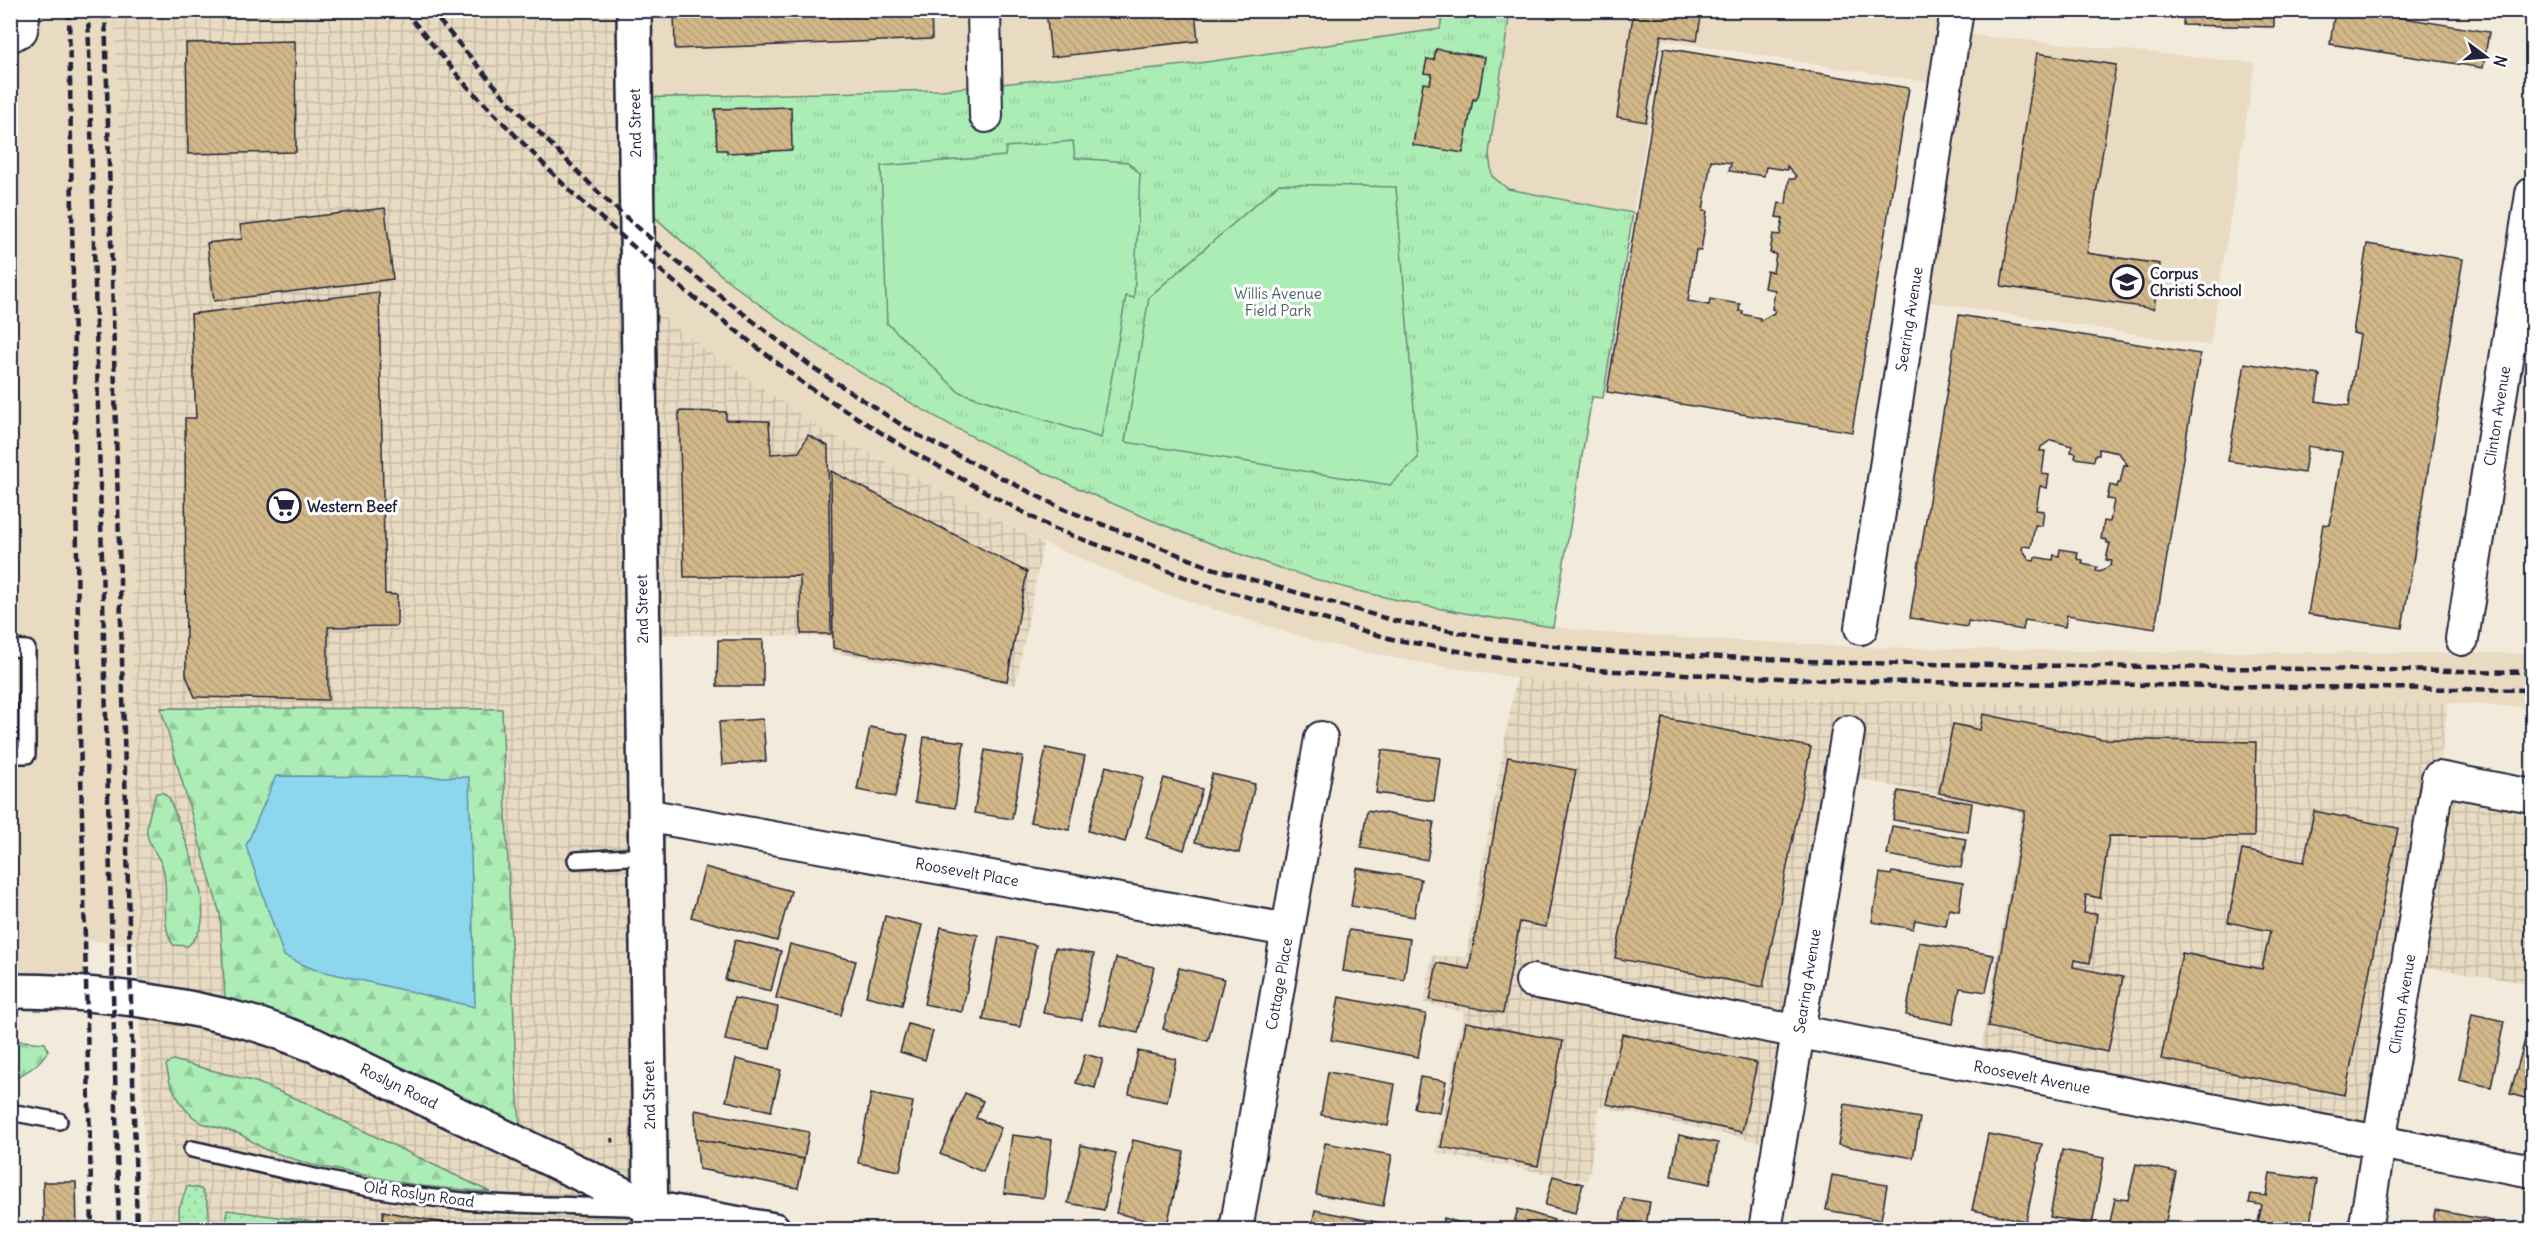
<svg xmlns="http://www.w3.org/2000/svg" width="2543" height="1240" font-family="Delius,sans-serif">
<defs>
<pattern id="industrial-grid" width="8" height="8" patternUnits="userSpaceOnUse" patternTransform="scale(1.5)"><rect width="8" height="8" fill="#e8dbc2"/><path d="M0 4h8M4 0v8" fill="none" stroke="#c7bca8"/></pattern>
<pattern id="grass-dots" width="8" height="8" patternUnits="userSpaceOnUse" patternTransform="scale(1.5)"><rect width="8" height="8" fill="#acedb6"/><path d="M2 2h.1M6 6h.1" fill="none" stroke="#94cb9d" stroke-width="1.8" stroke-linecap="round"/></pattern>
<pattern id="forest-firs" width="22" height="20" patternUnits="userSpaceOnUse" patternTransform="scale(1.5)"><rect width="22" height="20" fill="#acedb6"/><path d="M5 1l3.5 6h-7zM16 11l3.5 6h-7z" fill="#94cb9d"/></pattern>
<pattern id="park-tufts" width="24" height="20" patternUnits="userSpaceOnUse" patternTransform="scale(1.5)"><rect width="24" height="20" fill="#acedb6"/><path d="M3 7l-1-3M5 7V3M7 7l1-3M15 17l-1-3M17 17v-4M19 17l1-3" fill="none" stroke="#94cb9d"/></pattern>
<pattern id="building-back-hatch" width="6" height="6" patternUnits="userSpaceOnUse" patternTransform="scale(1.5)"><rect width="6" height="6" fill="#d2b888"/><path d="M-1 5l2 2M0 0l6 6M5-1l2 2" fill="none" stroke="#b49e76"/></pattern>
</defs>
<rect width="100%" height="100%" fill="#f2eadb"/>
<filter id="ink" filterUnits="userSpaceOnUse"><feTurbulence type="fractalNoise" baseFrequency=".0167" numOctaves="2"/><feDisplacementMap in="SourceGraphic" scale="12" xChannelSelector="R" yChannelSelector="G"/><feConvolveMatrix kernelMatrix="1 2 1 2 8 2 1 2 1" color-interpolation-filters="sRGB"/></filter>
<g filter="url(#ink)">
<g fill="#e8dbc2">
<path d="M10 11H1443L1440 29 1185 65 941 90 633 198 730 282 810 339 929 413 1066 484 1214 546 1352 590 1466 615 1601 633 1853 647 2165 652 2532 653V708L2448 703 2147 708 1846 700 1588 685 1516 678 1410 661 1318 642 1160 592 1048 545 820 428 683 333 637 294 128 315 137 946 85 940 83 992 11 989Z"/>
<path d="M1510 11H1957L1954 33 2255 63 2210 346 1912 299 1945 85 1663 40 1633 213 1508 189 1492 176 1489 154Z"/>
</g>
<g fill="url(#industrial-grid)">
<path d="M114 11H632L635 293 683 333 820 428 1043 543 1016 685 832 652 831 637 643 634 647 1220 701 1229H147L137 946 128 315Z"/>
<path d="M1516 678 1588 685 1846 700 2147 708 2448 703 2438 778 2532 796V984L2408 964 2379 1142 1978 1068 2022 812 1840 775 1777 1146 1599 1106 1588 1181 1436 1153 1464 1012 1424 1003 1432 955 1466 957Z"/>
</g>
<g fill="url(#grass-dots)" stroke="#678878" stroke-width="1.5">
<path d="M187 1186 201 1189C210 1202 209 1214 209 1229H180L179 1209Z"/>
<path d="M227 1210 367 1229H226Z"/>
</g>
<g fill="url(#forest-firs)" stroke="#678878" stroke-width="1.5">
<path d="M161 708 502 709 516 1073 522 1146 226 1016 220 914Z"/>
<path d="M156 793H163L169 798C181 828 210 896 201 926 199 934 193 941 188 946L173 945C159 922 170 893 163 868 160 856 149 848 147 834 146 821 152 806 156 793Z"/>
<path d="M11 1040 45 1043 48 1050C40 1065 26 1073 11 1080Z"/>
<path d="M173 1060 256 1082 304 1102 490 1192 421 1186 312 1165 266 1150 240 1134 202 1123 192 1116 182 1105 170 1083 166 1065Z"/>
</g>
<path fill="url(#park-tufts)" stroke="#678878" stroke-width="1.5" d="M1443 11H1510L1489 154 1492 176 1508 189 1633 213 1603 398 1592 397 1553 627C1486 618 1420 606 1354 590 1284 572 1215 546 1149 519 1001 458 858 381 731 283 697 256 665 226 633 198L632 98 941 90 1185 65 1440 29Z"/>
<g fill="#acedb6" stroke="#678878" stroke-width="1.5">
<path d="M1073 141 1075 158 1128 162 1140 174 1134 298 1126 296 1101 438 959 392 887 323 881 166 1005 156 1006 147Z"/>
<path d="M1279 184 1396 187 1418 458 1390 485 1125 442 1149 297Z"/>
</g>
<path fill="#8dd7ee" stroke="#628fa6" stroke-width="1.5" d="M276 776 469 777 475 1007 313 969 284 956 246 846Z"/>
<g fill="url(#building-back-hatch)" stroke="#22223b" stroke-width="1.5" fill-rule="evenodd">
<path d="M674 10H931L932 39 675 49Z"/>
<path d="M1046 10H1195L1198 41 1051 57Z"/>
<path d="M1634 10H1702L1697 41 1661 35 1646 122 1617 117Z"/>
<path d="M2184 10H2274V27L2183 25Z"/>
<path d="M2335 10H2355L2489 32 2483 68 2330 44Z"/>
<path d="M295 41 296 152 188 154 186 43Z"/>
<path d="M1664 48 1909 88 1852 432 1607 392ZM1711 160 1731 163 1729 171 1764 176 1766 167 1787 170V166L1796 176 1795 179H1789L1786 204 1779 203 1776 217 1783 218 1780 235 1773 234 1770 253 1776 254 1773 272 1767 271 1764 288 1775 290 1772 309 1775 310 1774 313 1760 321V318L1742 314 1743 311H1739L1740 304 1710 299 1709 305 1688 301 1696 250 1701 251 1707 211H1703Z"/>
<path d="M1436 49 1485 57 1479 93 1476 100 1473 99 1463 153 1413 145 1423 83 1430 84 1432 74 1424 73 1427 59 1434 60Z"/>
<path d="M2037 53 2116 65 2087 253 2160 264 2154 309 2001 286Z"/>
<path d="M791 107 792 150 727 153V150H717L715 109Z"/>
<path d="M385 208 393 279 214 301 207 243 242 239 240 225Z"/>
<path d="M2367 244 2463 259 2402 628 2308 614 2323 524 2330 525 2342 452 2308 446 2304 473 2228 461 2245 363 2320 375 2316 401 2349 406 2360 335 2353 333Z"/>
<path d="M379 292 385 594 397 595V626L328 627V700L195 697 186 675 185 418H196L191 314Z"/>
<path d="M1959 315 2200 354 2155 629 2067 615 2065 627 2025 620 2023 630 1968 621 1967 627 1910 618ZM2051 440 2072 446 2071 452 2076 453 2075 458 2094 461 2095 455H2099V449L2119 453 2128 466 2124 465 2120 483H2118L2117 487 2110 485 2107 499 2114 500 2110 522 2104 521 2101 539 2107 540V543H2110L2106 560 2112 561 2111 565 2100 572 2096 571 2097 567 2082 564 2083 560 2077 559 2078 552 2060 549 2059 556 2054 555 2053 560 2035 557 2034 561 2030 560 2022 549 2023 546 2031 547 2035 525 2042 526 2044 511 2036 510 2040 486 2047 488 2049 475 2042 474 2045 451H2040L2041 447Z"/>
<path d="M679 411 726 412V420L769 421 771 454 799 452 808 435 828 446 831 634H801L800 576 684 577Z"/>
<path d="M831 471 1027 572 1007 681 833 648Z"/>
<path d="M718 640H763V686H717Z"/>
<path d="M1983 714 2102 739 2256 742 2254 837 2109 836 2100 898 2086 895 2084 913 2097 914 2090 963 2074 960 2073 967 2123 977 2108 1052 1988 1027 2025 811 1939 793 1953 724 1980 730Z"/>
<path d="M1663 718 1811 747 1763 987 1615 958Z"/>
<path d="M763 719 766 761 722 765 719 722Z"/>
<path d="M870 727 908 735 895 797 857 790Z"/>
<path d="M924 737 964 742 955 808 915 802Z"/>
<path d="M1046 748 1085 756 1069 830 1030 822Z"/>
<path d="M985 750 1023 757 1012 819 974 813Z"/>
<path d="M1382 750 1440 758 1434 801 1376 793Z"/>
<path d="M1508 757 1576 770 1546 927 1520 922 1503 1013 1430 1000 1437 963 1469 969Z"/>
<path d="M1106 766 1143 777 1125 842 1088 831Z"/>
<path d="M1212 774 1255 784 1239 853 1195 842Z"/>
<path d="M1164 778 1202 789 1184 850 1146 838Z"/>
<path d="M1898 791 1972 803 1968 832 1893 820Z"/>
<path d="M1367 810 1434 822 1427 860 1361 848Z"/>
<path d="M2314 811 2398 828 2345 1095 2161 1059 2182 953 2262 969 2270 931 2228 922 2242 850 2304 862Z"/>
<path d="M1892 826 1966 839 1961 868 1887 855Z"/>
<path d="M705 867 791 891 777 941 691 917Z"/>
<path d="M1357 868 1421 879 1414 917 1351 906Z"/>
<path d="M1892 872 1963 883 1959 911 1949 909 1946 926 1915 920 1913 929 1872 922 1880 873 1891 875Z"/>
<path d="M885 916 922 925 902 1005 866 996Z"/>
<path d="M941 927 978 935 962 1012 924 1004Z"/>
<path d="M1349 930 1410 939 1404 980 1343 971Z"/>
<path d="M999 937 1036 945 1020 1027 983 1020Z"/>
<path d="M735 940 781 951 771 991 725 980Z"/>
<path d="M1919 942 1994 955 1986 992 1960 988 1953 1024 1906 1015Z"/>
<path d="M790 944 856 961 841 1015 776 998Z"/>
<path d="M1055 948 1094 954 1082 1020 1043 1013Z"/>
<path d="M1116 958 1154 967 1138 1033 1100 1024Z"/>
<path d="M1179 968 1224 979 1208 1041 1163 1029Z"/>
<path d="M1339 997 1426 1014 1418 1057 1331 1040Z"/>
<path d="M734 998 778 1007 770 1049 725 1040Z"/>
<path d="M2472 1014 2504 1021 2491 1087 2459 1080Z"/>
<path d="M1466 1022 1563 1041 1538 1166 1441 1147Z"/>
<path d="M908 1024 933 1031 925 1060 900 1052Z"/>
<path d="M2528 1029 2532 1030V1100L2510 1094Z"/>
<path d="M1622 1034 1757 1063 1742 1132 1606 1104Z"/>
<path d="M1138 1051 1176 1059 1167 1102 1129 1094Z"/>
<path d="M1085 1054 1103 1059 1095 1088 1076 1083Z"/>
<path d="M736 1059 781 1070 771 1111 726 1101Z"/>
<path d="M1328 1072 1395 1084 1388 1126 1321 1115Z"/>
<path d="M1420 1077 1446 1081 1440 1113 1414 1108Z"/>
<path d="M965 1093 983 1101 976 1118 1001 1128 983 1172 940 1154Z"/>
<path d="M871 1094 913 1102 900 1171 858 1163Z"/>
<path d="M1845 1104 1920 1118 1913 1158 1838 1145Z"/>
<path d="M695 1110 809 1132 804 1159 696 1139Z"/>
<path d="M1988 1134 2042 1144 2026 1221 1972 1210Z"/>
<path d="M1012 1135 1052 1140 1044 1198 1004 1193Z"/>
<path d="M1679 1135 1718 1143 1710 1184 1671 1176Z"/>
<path d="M696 1139 804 1159 798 1188 699 1169Z"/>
<path d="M1133 1140 1184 1152 1167 1225 1116 1213Z"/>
<path d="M1325 1143 1392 1155 1383 1206 1316 1194Z"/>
<path d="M1081 1145 1116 1153 1104 1210 1068 1203Z"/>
<path d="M2062 1150 2104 1158 2092 1225 2050 1217Z"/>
<path d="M2136 1164 2176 1172 2164 1230H2123L2109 1227 2115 1198 2128 1200Z"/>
<path d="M2270 1173 2317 1180 2309 1230 2258 1222 2262 1205 2249 1203 2251 1194 2266 1196Z"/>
<path d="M1832 1175 1887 1185 1881 1220 1826 1210Z"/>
<path d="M1553 1176 1583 1184 1575 1213 1545 1205Z"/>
<path d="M43 1182H76L77 1230H44Z"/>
<path d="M1624 1198 1650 1202 1646 1225 1620 1220Z"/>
<path d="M1518 1209 1554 1220 1551 1230H1512Z"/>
<path d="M1315 1210 1382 1223 1381 1230H1311Z"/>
<path d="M2435 1210 2493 1221 2491 1230H2432Z"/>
<path d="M383 1211 479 1230H383Z"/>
<path d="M1444 1218 1484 1230H1440Z"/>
</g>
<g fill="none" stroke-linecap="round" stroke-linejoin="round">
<defs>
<g id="lane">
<path d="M10 648 27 649V755H10"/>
<path d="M576 860 646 856"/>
<path d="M10 1112 59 1121"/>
<path d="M192 1149C272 1167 352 1188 434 1198 499 1206 564 1205 630 1207"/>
</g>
<g id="street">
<path d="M984 10 986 116"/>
<path d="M10 36 21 30 24 10"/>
<path d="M1861 628 1957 10"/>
<path d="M2462 639 2532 194"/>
<path d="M645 815 1288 930"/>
<path d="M1532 981 2532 1171"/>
<path d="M1236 1230 1321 738"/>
<path d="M1765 1230 1848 732"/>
<path d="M2365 1230 2438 778 2532 796"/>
</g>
<g id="secondary">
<path d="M634 10 651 1230"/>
<path d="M10 991C90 991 171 1001 248 1022 271 1028 292 1037 314 1045L651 1208 774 1230"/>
</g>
</defs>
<use href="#lane" stroke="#22223b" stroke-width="20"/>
<use href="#street" stroke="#22223b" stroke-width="36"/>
<use href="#secondary" stroke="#22223b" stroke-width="38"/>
<path stroke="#22223b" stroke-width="4" stroke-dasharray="4.5 4.5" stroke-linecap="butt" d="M612 1138 613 1145"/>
<use href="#lane" stroke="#fff" stroke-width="15"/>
<use href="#street" stroke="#fff" stroke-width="32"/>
<use href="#secondary" stroke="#fff" stroke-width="33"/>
<g stroke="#22223b" stroke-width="4.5" stroke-dasharray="9 4.5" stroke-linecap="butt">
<path d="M69 10 79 692 92 1230"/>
<path d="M88 10 119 1230"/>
<path d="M105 10 137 1230"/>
<path d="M404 10 464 83 569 190 674 282 804 384 907 449 1052 528 1206 585 1392 639 1492 657 1592 670 1848 681 2532 690"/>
<path d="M430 10 509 102 603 197 681 265 812 367 914 433 1059 507 1212 568 1395 621 1495 639 1596 651 1850 663 2532 672"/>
</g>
</g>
</g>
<defs>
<symbol id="school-ring" viewBox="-11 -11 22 22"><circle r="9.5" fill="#fff" stroke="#22223b" stroke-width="1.5"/><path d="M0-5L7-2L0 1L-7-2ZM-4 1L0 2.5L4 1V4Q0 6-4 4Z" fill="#22223b"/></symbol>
<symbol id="supermarket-ring" viewBox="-11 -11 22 22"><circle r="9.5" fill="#fff" stroke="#22223b" stroke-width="1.5"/><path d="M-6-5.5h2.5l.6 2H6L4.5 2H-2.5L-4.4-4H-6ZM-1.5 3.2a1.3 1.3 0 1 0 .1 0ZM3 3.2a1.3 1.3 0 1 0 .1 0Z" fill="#22223b"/></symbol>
</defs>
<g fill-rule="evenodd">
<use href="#school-ring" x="2108" y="263" width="38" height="38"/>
<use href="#supermarket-ring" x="265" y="487" width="38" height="38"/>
</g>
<g text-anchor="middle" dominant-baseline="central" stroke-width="6" stroke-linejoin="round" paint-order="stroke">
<g font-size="15" fill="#22223b" stroke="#fff">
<text transform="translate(635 123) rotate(-91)">2nd Street</text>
<text transform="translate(1909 319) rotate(-81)">Searing Avenue</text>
<text transform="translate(2497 416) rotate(-81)">Clinton Avenue</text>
<text transform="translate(642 609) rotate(-91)">2nd Street</text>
<text transform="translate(967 872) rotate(10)">Roosevelt Place</text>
<text transform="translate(1807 981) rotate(-81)">Searing Avenue</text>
<text transform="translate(1279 984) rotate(-80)">Cottage Place</text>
<text transform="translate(2402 1004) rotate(-81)">Clinton Avenue</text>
<text transform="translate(2032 1077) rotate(11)">Roosevelt Avenue</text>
<text transform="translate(399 1086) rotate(26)">Roslyn Road</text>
<text transform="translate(649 1095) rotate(-91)">2nd Street</text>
<text transform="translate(419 1194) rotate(8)">Old Roslyn Road</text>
</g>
<g font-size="15" font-weight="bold" fill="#22223b" stroke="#fff" text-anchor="start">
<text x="2150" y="273">Corpus<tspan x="2150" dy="17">Christi School</tspan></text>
<text x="307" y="506">Western Beef</text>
</g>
<g font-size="15" fill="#4b5f60" stroke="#fff">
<text x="1278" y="293">Willis Avenue<tspan x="1278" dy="17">Field Park</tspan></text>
</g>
</g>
<rect width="2543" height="1240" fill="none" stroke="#fff" stroke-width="36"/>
<rect x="18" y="18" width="2507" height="1204" fill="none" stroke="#22223b" stroke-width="2" filter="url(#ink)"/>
<g transform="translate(2486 57) rotate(106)" stroke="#ffffff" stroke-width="4.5" paint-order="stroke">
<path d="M0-4.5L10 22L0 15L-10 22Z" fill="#22223b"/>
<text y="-9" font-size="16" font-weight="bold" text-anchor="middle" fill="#22223b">N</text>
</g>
</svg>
